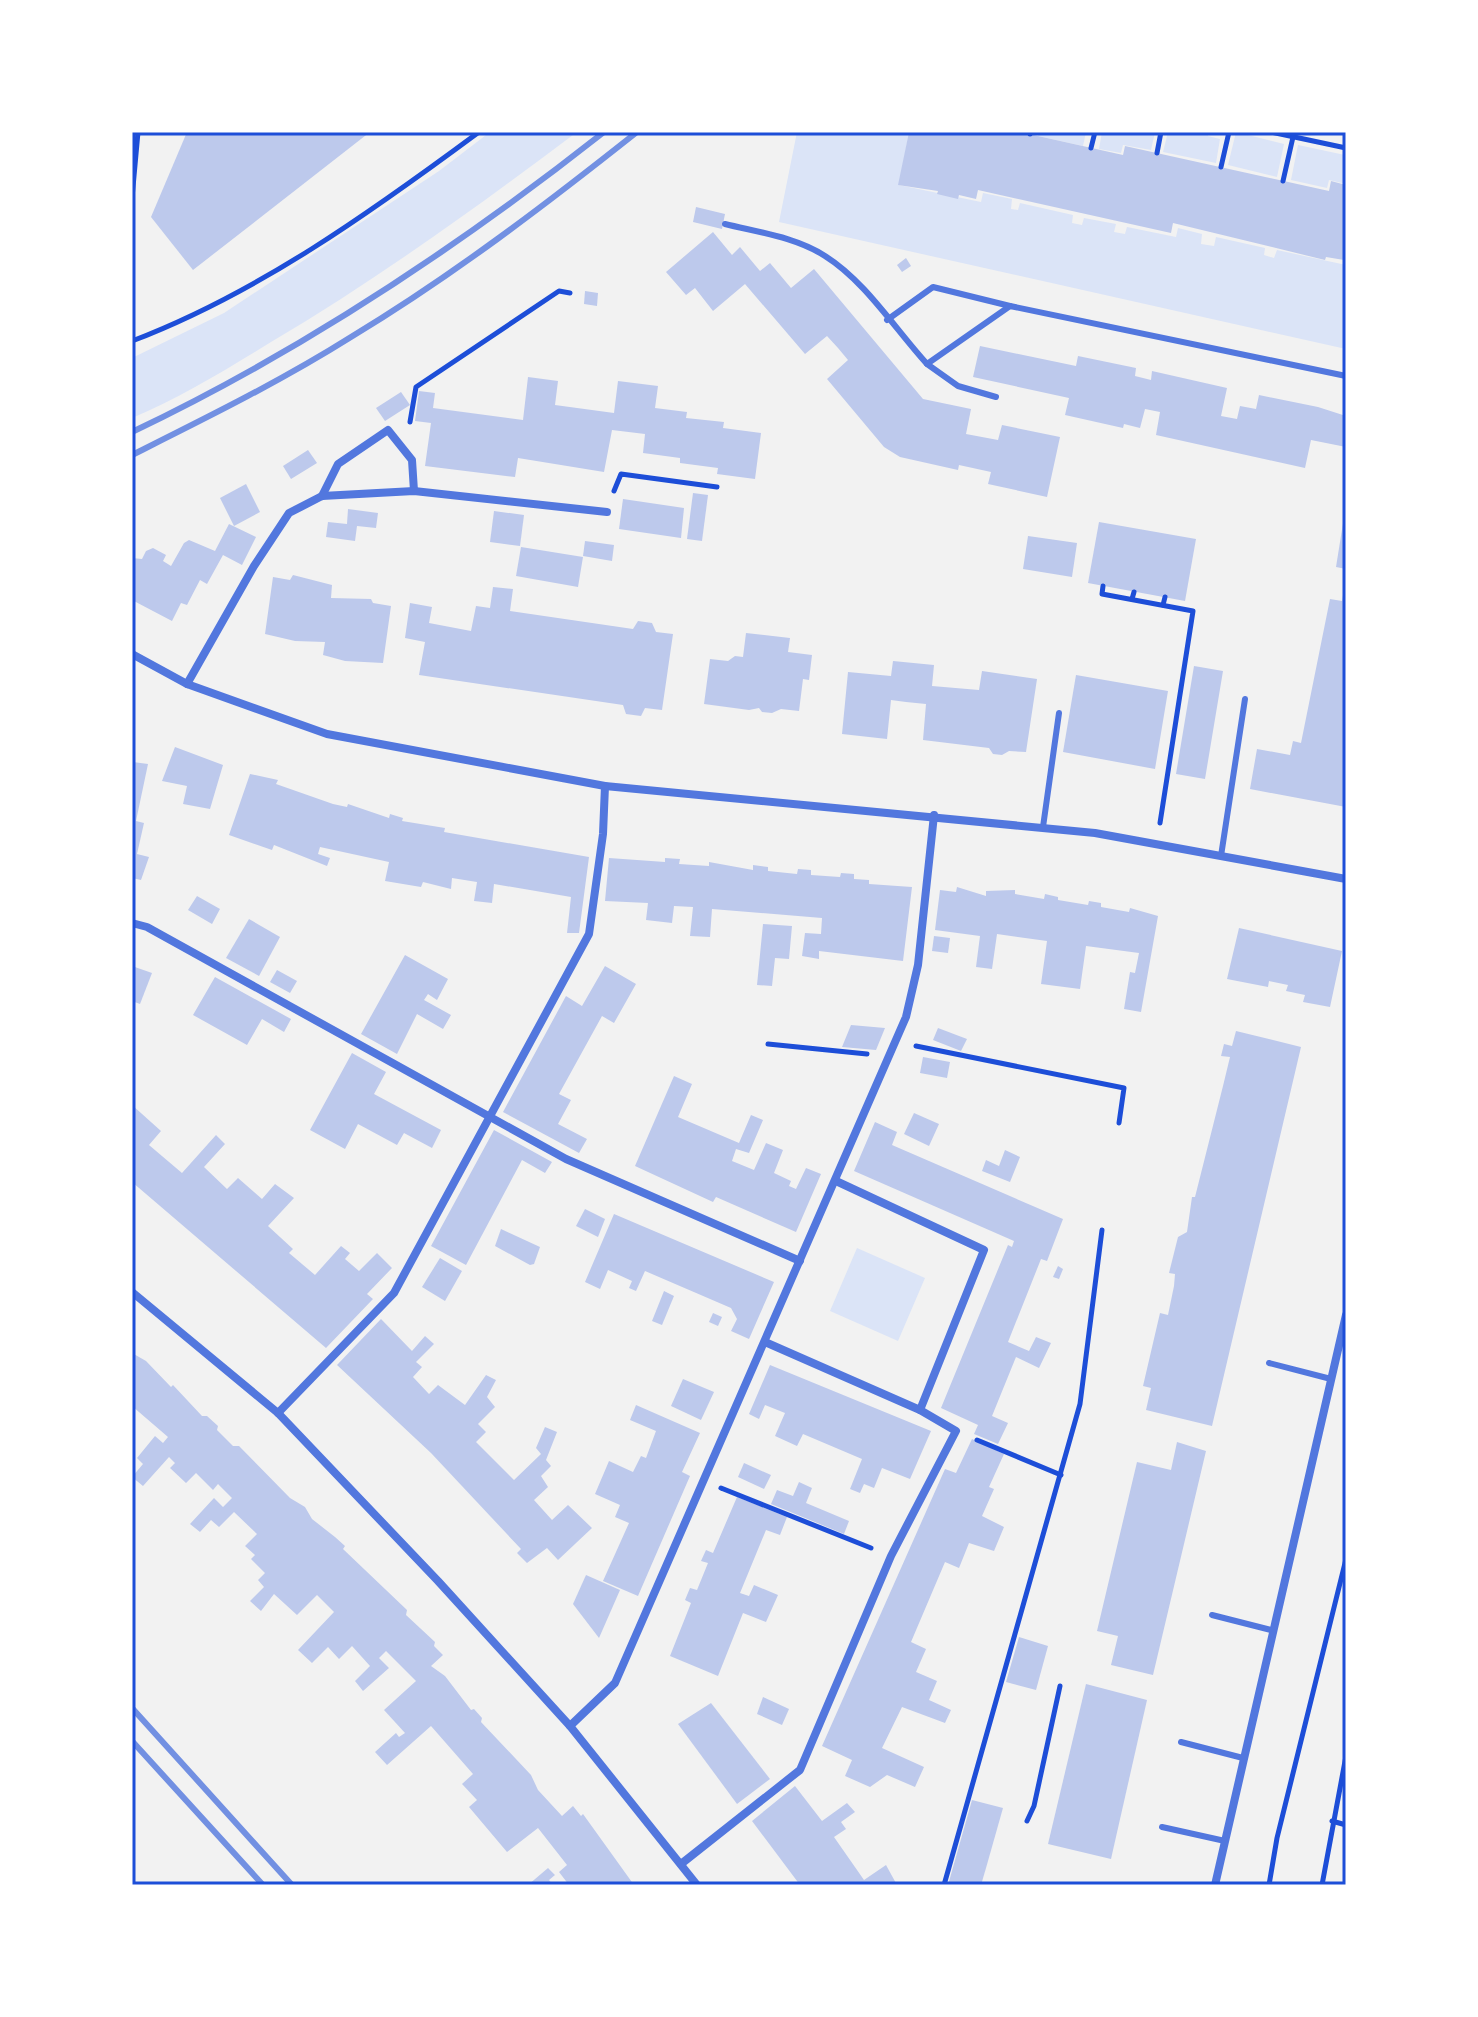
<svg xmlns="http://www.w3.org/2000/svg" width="1478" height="2017" font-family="'Asap Condensed',sans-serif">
<rect width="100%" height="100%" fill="#f2f2f2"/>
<g fill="#dbe4f7">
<path d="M490 132H577C478 206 378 279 271 342 227 369 180 398 132 418V358L224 313 439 171Z"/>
<path d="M797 132H909L899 185 981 202 983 193 1012 199 1011 209 1018 210 1020 203 1073 215 1072 223 1082 225 1084 218 1116 224 1114 232 1125 234 1127 227 1176 237 1178 228 1202 234 1201 244 1214 246 1216 237 1265 248 1264 255 1274 258 1277 250 1346 265V349L779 222Z"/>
<path d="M1038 132H1086L1083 146 1038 136Z"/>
<path d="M1102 132H1155L1151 150 1123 145 1121 153 1099 149Z"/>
<path d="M1168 132H1208V136L1220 139 1216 163 1163 152Z"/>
<path d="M1236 132 1284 144 1277 177 1228 165Z"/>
<path d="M1298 145 1345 155 1346 184 1329 180 1327 188 1291 180Z"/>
<path d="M857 1248 925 1278 898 1341 830 1311Z"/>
</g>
<g fill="#bdc9ec">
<path d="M187 132H370L193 270 151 217Z"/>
<path d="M909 132H1020L1123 155 1125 146 1329 191 1331 181 1346 185V265L1344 260 1326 257 1325 260 1173 223 1171 233 978 190 976 199 959 195 958 199 937 194 938 191 898 185Z"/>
<path d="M696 207 725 214 722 229 693 222Z"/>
<path d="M713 232 732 255 740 247 760 271 770 263 791 288 814 269 923 399 971 409 966 434 998 440 1002 425 1060 437 1047 497 988 484 991 472 959 465 958 470 900 457 884 447 827 379 848 360 838 348 827 336 805 354 745 284 713 311 695 288 686 295 666 272Z"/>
<path d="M906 258 911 266 902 272 897 265Z"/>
<path d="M585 291 598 293 597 306 584 304Z"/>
<path d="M980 346 1076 366 1078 356 1136 368 1135 376 1151 380 1152 371 1227 388 1221 416 1237 419 1240 406 1256 409 1259 395 1318 407 1346 416V447L1311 440 1305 468 1156 435 1160 412 1145 409 1140 428 1124 424 1123 428 1065 415 1069 398 973 377Z"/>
<path d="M528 377 558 381 555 405 614 413 618 381 658 386 655 408 687 412 686 418 724 422 723 428 761 433 755 479 717 474 718 468 680 463V458L643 453 645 434 612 430 604 472 518 458 515 477 425 466 431 423 415 421 419 391 435 393 433 408 523 420Z"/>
<path d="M401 392 410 405 385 421 376 408Z"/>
<path d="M308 450 317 463 291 479 283 466Z"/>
<path d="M246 484 260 512 234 526 220 498Z"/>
<path d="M693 493 708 495 702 541 687 539Z"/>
<path d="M623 499 684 508 681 538 619 529Z"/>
<path d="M348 509 378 513 376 528 357 526 355 541 326 537 328 522 347 524Z"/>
<path d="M494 511 524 515 520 546 490 542Z"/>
<path d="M1344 517H1346V569L1336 567Z"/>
<path d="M1099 522 1196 539 1185 601 1088 583Z"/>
<path d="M229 524 256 537 242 565 223 555 207 584 200 580 187 605 181 603 172 621 132 600V558L142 559 146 551 153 548 166 555 163 561 171 566 184 543 189 540 215 551Z"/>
<path d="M1028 536 1077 543 1072 577 1023 569Z"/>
<path d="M585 541 614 545 612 561 583 556Z"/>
<path d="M521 547 583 557 578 587 516 576Z"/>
<path d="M293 575 332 585 331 598 371 599 373 603 391 606 383 663 345 661 323 655 325 642 295 641 265 634 273 577 290 580Z"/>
<path d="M493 587 513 589 510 611 633 629 638 621 652 623 656 632 673 634 662 710 645 708 641 716 626 714 623 705 419 675 425 642 405 638 410 603 432 607 429 623 471 631 476 606 490 608Z"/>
<path d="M1344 589 1346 807 1250 789 1257 749 1290 755 1293 741 1301 743 1330 599 1342 601Z"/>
<path d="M746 633 790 638 788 652 812 655 809 680 803 679 799 711 781 709 772 713 762 712 759 708 749 710 704 704 710 659 728 661 735 656 743 657Z"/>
<path d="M893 661 934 665 932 686 979 690 982 671 1037 679 1026 752 1009 751 1002 755 993 754 989 748 923 740 926 704 906 702 891 700 887 739 842 734 848 672 891 676Z"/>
<path d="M1194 666 1223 671 1205 779 1176 774Z"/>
<path d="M1076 675 1168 691 1155 769 1063 752Z"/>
<path d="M175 747 223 765 210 809 183 804 187 786 162 781Z"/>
<path d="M133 762 148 764 136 821 144 823 137 854 149 857 141 880 132 878Z"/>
<path d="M250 774 278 780 276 784 333 804 347 807 348 804 389 818 390 814 403 818 402 821 445 828 444 832 589 857 579 933H567L571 897 494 884 492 903 474 901 477 882 452 878 451 889 423 882 421 887 385 881 389 862 320 847 318 854 330 858 327 866 274 845 272 850 229 835Z"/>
<path d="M609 858 665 862V858L680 859 679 864 709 866V862L753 870V865L768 867V871L797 874 798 869 811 870V875L840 877 841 873 854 874V879L869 880V884L912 887 903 961 819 951V959L802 956 805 933 821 934 822 918 712 909 710 937 690 936 693 907 674 906 672 923 646 920 648 903 605 901Z"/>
<path d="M957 887 986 896V891L1015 890V894L1044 899 1045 894 1058 897V900L1088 905 1089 901 1101 903V907L1129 912 1130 908 1158 916 1141 1012 1124 1009 1130 972 1135 973 1139 953 1086 946 1080 989 1041 984 1047 941 997 934 992 969 976 967 980 936 935 930 940 890 956 892Z"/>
<path d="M197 896 220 909 212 924 188 910Z"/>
<path d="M249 919 280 937 259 976 226 958Z"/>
<path d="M763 924 792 926 789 959 775 958 772 986 757 985Z"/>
<path d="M1239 928 1342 951 1330 1007 1303 1002 1305 995 1286 991 1288 985 1269 981 1268 987 1227 979Z"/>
<path d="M934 936 950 938 948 953 932 951Z"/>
<path d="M405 955 448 979 437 1000 428 994 424 1000 451 1015 443 1029 417 1014 397 1054 361 1034Z"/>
<path d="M132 966 152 973 140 1004 132 1001Z"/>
<path d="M605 966 636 984 614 1023 602 1016 559 1094 571 1100 558 1124 587 1139 579 1153 503 1112 566 996 582 1006Z"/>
<path d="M277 970 297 981 290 993 270 982Z"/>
<path d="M215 977 291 1019 284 1032 262 1019 247 1045 193 1015Z"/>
<path d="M851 1025 885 1028 876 1050 842 1047Z"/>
<path d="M938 1028 967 1039 961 1051 933 1040Z"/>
<path d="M1236 1031 1301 1047 1212 1426 1146 1410 1151 1388 1143 1386 1160 1313 1168 1315 1174 1286 1175 1274 1169 1273 1178 1237 1187 1232 1192 1197H1195L1223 1086 1230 1057 1221 1056 1224 1044 1232 1046Z"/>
<path d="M352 1053 386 1072 374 1094 441 1130 432 1148 404 1133 397 1145 358 1124 345 1149 310 1130Z"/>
<path d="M923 1057 950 1062 947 1078 920 1073Z"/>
<path d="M674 1076 692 1084 678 1117 739 1143 751 1115 763 1120 749 1153 736 1149 732 1161 754 1170 766 1143 783 1150 774 1173 791 1181 789 1186 796 1189 806 1168 821 1174 796 1232 716 1197 713 1202 635 1166Z"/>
<path d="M132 1105 161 1131 149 1145 182 1173 216 1135 225 1144 204 1167 227 1189 238 1178 262 1199 275 1184 294 1198 268 1226 293 1249 289 1253 315 1275 341 1246 350 1253 345 1259 359 1271 377 1253 392 1268 367 1294 373 1299 326 1348 132 1182Z"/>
<path d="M914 1113 939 1124 929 1146 904 1134Z"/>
<path d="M875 1122 897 1132 892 1145 1063 1219 1047 1261 1041 1259 1008 1342 1029 1351 1036 1337 1051 1343 1039 1368 1016 1357 992 1416 1008 1423 998 1444 974 1434 978 1425 941 1408 1008 1245 1012 1247 1014 1241 854 1171Z"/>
<path d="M494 1130 552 1162 545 1173 522 1160 466 1265 431 1246Z"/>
<path d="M1005 1150 1020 1157 1010 1182 982 1171 986 1160 999 1166Z"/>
<path d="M585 1209 605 1219 598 1237 576 1226Z"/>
<path d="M614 1214 774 1282 749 1339 731 1331 737 1319 731 1308 645 1271 636 1291 629 1288 632 1281 608 1270 600 1289 585 1282Z"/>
<path d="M501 1229 540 1247 534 1264 530 1265 495 1246Z"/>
<path d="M440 1258 462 1271 445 1301 422 1287Z"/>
<path d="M1058 1266 1063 1269 1059 1279 1053 1277Z"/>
<path d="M664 1291 674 1296 662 1325 652 1321Z"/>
<path d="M713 1313 722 1317 718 1326 709 1322Z"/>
<path d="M381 1319 412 1351 425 1336 434 1344 416 1362 422 1367 413 1377 429 1394 438 1385 465 1405 486 1375 496 1380 487 1397 495 1407 478 1424 486 1432 476 1442 514 1480 541 1454 536 1448 545 1427 557 1432 546 1460 551 1466 541 1476 548 1487 534 1500 552 1520 568 1505 592 1528 558 1560 547 1548 527 1563 517 1553 521 1549 431 1453 337 1365Z"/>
<path d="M132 1353 146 1361 171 1387 173 1385 202 1416H207L218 1426 217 1430 233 1446H239L290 1498 305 1507 312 1519 335 1537 345 1546 343 1549 407 1610 406 1615 435 1642 434 1646 443 1655 431 1666 445 1676 471 1710 474 1709 482 1718 481 1722 531 1775 538 1790 562 1816 573 1806 581 1816 583 1814 634 1885H569L559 1872 567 1865 538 1828 507 1852 469 1807 477 1800 462 1784 473 1774 431 1726 387 1765 375 1752 396 1733 399 1737 405 1733 384 1710 416 1681 386 1651 379 1658 389 1668 363 1691 355 1681 370 1666 352 1646 339 1659 328 1647 312 1663 298 1650 334 1612 317 1595 297 1615 274 1594 261 1611 250 1601 264 1587 258 1580 265 1573 251 1559 255 1555 245 1546 257 1534 234 1512 219 1527 211 1520 200 1532 190 1524 214 1498 223 1507 232 1498 218 1484 213 1490 196 1473 186 1483 170 1468 175 1463 169 1457 143 1486 132 1477 143 1464 137 1458 155 1436 163 1443 168 1437 132 1406Z"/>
<path d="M770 1365 931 1431 910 1479 882 1468 874 1488 864 1484 860 1493 850 1489 862 1459 803 1434 797 1446 775 1436 785 1413 765 1405 759 1419 749 1414Z"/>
<path d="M683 1379 714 1392 701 1420 671 1406Z"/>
<path d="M636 1405 700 1433 682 1472 690 1476 638 1596 603 1581 629 1523 615 1517 620 1505 595 1494 609 1461 633 1472 641 1456 646 1458 656 1431 630 1420Z"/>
<path d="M972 1439 1004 1454 989 1487 994 1489 982 1516 1004 1527 994 1551 969 1543 959 1568 945 1562 911 1642 926 1649 916 1672 937 1681 929 1700 951 1710 945 1723 902 1707 882 1748 924 1767 915 1787 887 1775 870 1787 845 1776 852 1760 822 1746 945 1469 956 1473Z"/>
<path d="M1177 1442 1206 1451 1153 1675 1111 1665 1118 1636 1097 1631 1137 1462 1171 1470Z"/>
<path d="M744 1463 771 1475 764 1489 738 1477Z"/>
<path d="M799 1482 812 1488 806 1503 849 1521 844 1534 771 1504 777 1490 793 1496Z"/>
<path d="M737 1497 787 1517 780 1535 766 1530 740 1593 749 1596 754 1585 778 1595 766 1622 743 1613 718 1676 670 1656 691 1603 685 1600 690 1588 697 1590 708 1563 701 1561 706 1550 713 1553Z"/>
<path d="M586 1575 620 1590 599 1638 573 1604Z"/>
<path d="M1019 1637 1048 1646 1036 1690 1006 1682Z"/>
<path d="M1086 1684 1147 1700 1111 1859 1048 1844Z"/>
<path d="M763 1697 789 1709 782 1725 757 1714Z"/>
<path d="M711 1703 770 1779 737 1804 678 1724Z"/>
<path d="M795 1786 822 1821 847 1803 855 1812 841 1822 846 1829 834 1837 864 1880 886 1865 897 1885H800L752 1821Z"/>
<path d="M972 1800 1003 1808 986 1868 981 1885H948Z"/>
<path d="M548 1868 555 1875 549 1880 553 1885H528Z"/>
</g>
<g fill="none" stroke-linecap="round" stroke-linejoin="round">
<g stroke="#1d4ed8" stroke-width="5">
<path d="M1271 132 1346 148"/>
<path d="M1030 134V132"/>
<path d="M1091 148 1095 132"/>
<path d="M1157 153 1161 132"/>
<path d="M1221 167 1229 132"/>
<path d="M1283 181 1293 137"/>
<path d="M132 198 138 132"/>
<path d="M132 341C258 293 371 212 479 132"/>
<path d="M410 422 416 387 559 291 570 293"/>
<path d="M614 491 621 474 717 487"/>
<path d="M1103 586 1102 594 1193 611 1160 823"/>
<path d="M1132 599 1134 592"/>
<path d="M1163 605 1165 597"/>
<path d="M768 1044 867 1054"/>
<path d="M916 1046 1124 1088 1119 1123"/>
<path d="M977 1440 1061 1475"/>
<path d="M721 1488 871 1548"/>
<path d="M1027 1821 1034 1806 1060 1686"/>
<path d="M1332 1821 1346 1825"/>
<path d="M944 1885 1080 1404 1102 1230"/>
<path d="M1269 1885 1277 1838 1346 1559"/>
<path d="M1322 1885 1346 1756"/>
</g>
<g stroke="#5277de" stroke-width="6">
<path d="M725 224C757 232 796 237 825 256 865 281 895 329 927 364L1010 306 1346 376"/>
<path d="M887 320 933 287 1010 306"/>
<path d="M927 364 958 386 996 397"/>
<path d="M1043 827 1059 713"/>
<path d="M1221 856 1245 699"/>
<path d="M1269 1363 1331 1379"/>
<path d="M1212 1615 1271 1630"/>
<path d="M1181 1742 1243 1758"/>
<path d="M1162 1827 1225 1841"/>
</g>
<g stroke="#5277de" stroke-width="8">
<path d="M322 496 338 464 388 430 412 460 414 491"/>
<path d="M132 654 187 684 327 734 605 786 1095 833 1346 879"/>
<path d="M187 684 254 566 289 513 322 496 414 491 607 512"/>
<path d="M132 923 147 927 566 1159 800 1261"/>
<path d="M132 1292 278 1413 438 1581 570 1726 697 1885"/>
<path d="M765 1342 920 1410 984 1250 836 1181"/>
<path d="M278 1413 394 1293 589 934 603 834 605 786"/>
<path d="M570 1726 615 1683 906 1017 918 965 934 815"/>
<path d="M681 1864 800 1770 891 1556 956 1431 920 1410"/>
<path d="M1215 1885 1346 1315"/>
</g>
<g stroke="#7290e2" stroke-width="6">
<path d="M132 432C302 351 457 248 604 132"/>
<path d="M132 455C206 418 281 381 351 337 452 276 545 205 637 132"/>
<path d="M132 1708 292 1885"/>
<path d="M132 1741 263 1885"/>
</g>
</g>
<rect width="1478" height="2017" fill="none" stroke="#ffffff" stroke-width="268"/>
<rect x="134" y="134" width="1210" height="1749" fill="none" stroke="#1d4ed8" stroke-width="3"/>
</svg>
